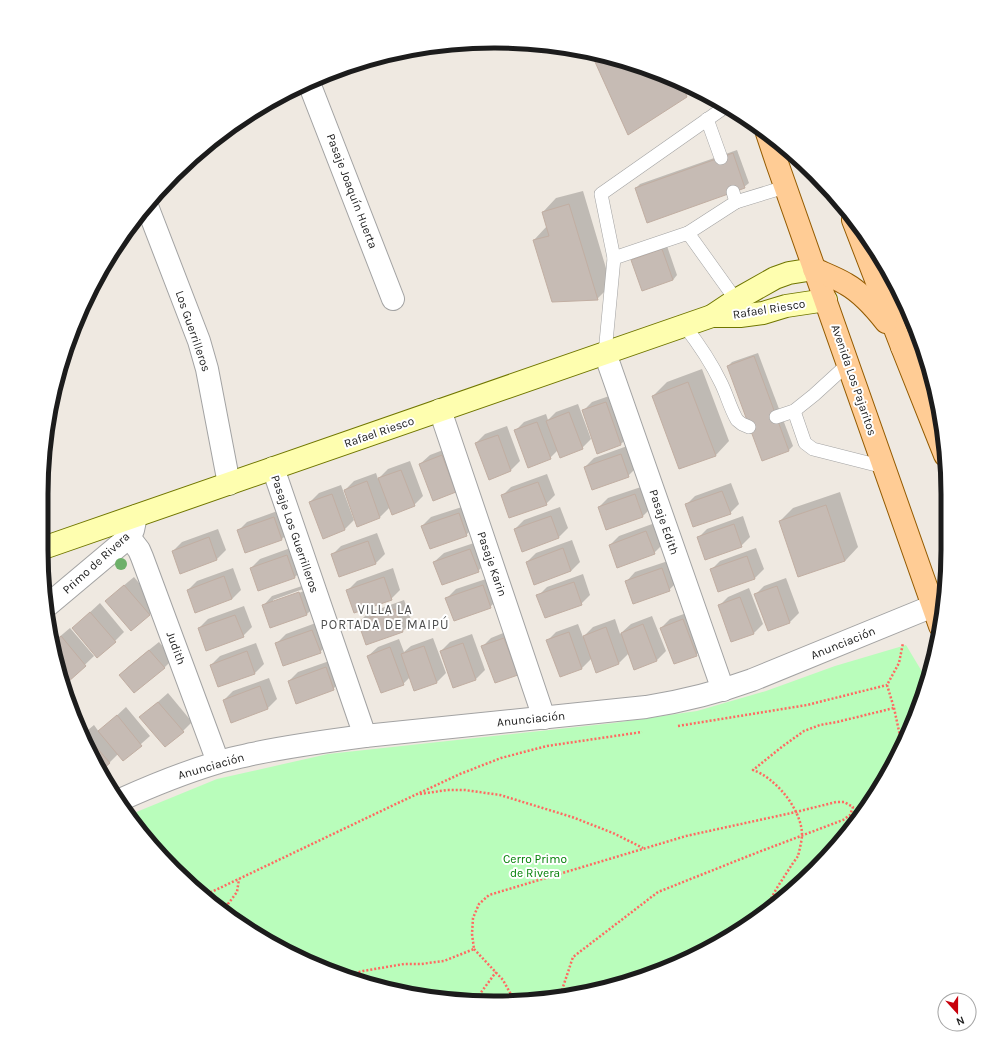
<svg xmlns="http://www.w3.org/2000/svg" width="989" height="1044" font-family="Karla,sans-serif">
<rect width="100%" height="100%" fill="#efe9e1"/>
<path fill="#b9fdbb" d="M906 645 927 680 914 723 871 802 815 870 721 942 640 979 553 999 465 1002 349 979 268 942 217 906 195 890 135 825 129 815 217 779 328 754 614 723 697 711 766 691 835 666Z"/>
<g fill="#0003" fill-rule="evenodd">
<path d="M592 53 612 57 695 88 686 96 628 134Z"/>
<path d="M737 150 749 183 744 187 636 188 640 184Z"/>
<path d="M583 191 611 285 597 299 534 240 547 226 543 212 556 198Z"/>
<path d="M667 246 677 275 673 280 632 260 637 256Z"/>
<path d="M758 353 793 446 788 451 728 366 732 362Z"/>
<path d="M702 369 729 441 716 455 680 468 653 396 667 382Z"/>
<path d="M615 394 630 435 621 444 583 411 592 402Z"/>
<path d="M578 404 591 439 582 448 558 450 550 458 515 431 524 422 546 414 548 420 556 412Z"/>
<path d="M507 426 520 461 511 470 489 479 476 443 485 434Z"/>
<path d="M630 445 637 467 628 476 585 467 594 458Z"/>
<path d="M451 447 464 482 455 491 420 464 430 455Z"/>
<path d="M410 461 423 496 414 505 390 507 380 517 358 526 345 490 354 481 376 473 378 479 388 469Z"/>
<path d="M547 474 555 495 546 504 502 496 511 487Z"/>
<path d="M731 483 739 504 730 513 686 505 695 496Z"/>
<path d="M341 485 354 520 345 529 310 502 319 493Z"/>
<path d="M644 486 652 507 643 516 606 529 599 507 608 498Z"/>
<path d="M840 492 858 547 845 561 780 521 793 508Z"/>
<path d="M468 505 475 526 466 535 422 526 431 517Z"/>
<path d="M560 507 568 528 559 537 523 550 515 529 524 520Z"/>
<path d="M283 509 291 530 282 539 238 531 247 522Z"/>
<path d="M743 516 750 537 741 546 698 538 707 529Z"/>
<path d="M655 523 663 544 654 553 610 545 619 536Z"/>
<path d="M218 529 226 550 217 559 173 551 182 542Z"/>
<path d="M377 533 385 554 376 563 332 555 341 546Z"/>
<path d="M572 540 580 562 571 571 535 583 527 562 536 553Z"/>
<path d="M480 541 487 562 478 571 434 562 444 553Z"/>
<path d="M296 546 304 568 295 577 259 589 251 568 260 559Z"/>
<path d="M756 548 764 569 755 578 719 591 711 570 720 561Z"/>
<path d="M671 560 678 581 669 590 626 582 635 572Z"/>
<path d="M233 568 241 590 232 599 188 590 197 581Z"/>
<path d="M393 568 400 590 391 599 348 590 357 581Z"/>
<path d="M583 574 590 595 581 604 538 596 547 587Z"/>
<path d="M134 577 158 606 149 615 116 592Z"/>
<path d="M492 577 499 598 490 607 447 598 456 589Z"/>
<path d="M786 578 799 613 790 622 768 630 755 595 764 586Z"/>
<path d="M308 584 316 605 307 614 271 627 263 606 272 596ZM303 589 304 591 273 603V600Z"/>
<path d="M749 588 763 624 754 633 732 641 719 606 728 597Z"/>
<path d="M404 600 412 622 403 631 367 643 359 622 368 613Z"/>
<path d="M100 603 124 632 115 641 73 628Z"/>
<path d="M244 606 252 627 243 636 199 628 208 619Z"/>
<path d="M692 611 705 646 696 655 661 628 670 619Z"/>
<path d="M652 616 666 651 657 660 629 653 619 663 592 658 582 668 560 676 547 641 556 632 578 624 583 637 593 627 615 619 620 634 631 624Z"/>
<path d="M321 621 329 643 320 652 276 644 286 634Z"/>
<path d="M70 628 94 656 68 681 67 679 63 683 51 644Z"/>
<path d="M513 629 517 674 482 647 491 638Z"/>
<path d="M472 634 485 670 476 679 454 687 441 651 450 642Z"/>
<path d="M433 638 446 673 437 682 415 690 410 677 403 684 368 656 378 647 399 639 404 652 411 646Z"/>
<path d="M159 642 173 659 164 668 120 675 129 666Z"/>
<path d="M256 643 264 664 255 673 211 665 220 656Z"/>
<path d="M335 659 342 680 333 689 289 681 298 672Z"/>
<path d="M269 678 277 699 268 708 224 700 233 691Z"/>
<path d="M168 693 192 722 183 731 165 746 141 717Z"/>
<path d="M126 707 150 736 123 760 118 754 109 763 82 735 94 725 99 732Z"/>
</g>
<g fill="#c6bbb4" stroke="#c1aea2">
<path d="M591 53 612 57 681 83 687 97 628 135Z"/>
<path d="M733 153 745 188 647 223 635 188Z"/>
<path d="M569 204 598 300 552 302 533 240 549 236 542 212Z"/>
<path d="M662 249 673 280 642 291 631 260Z"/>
<path d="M754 356 789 451 762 461 727 366Z"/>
<path d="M688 382 716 456 679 469 652 396Z"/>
<path d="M606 402 621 445 597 454 582 410Z"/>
<path d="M569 412 583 449 560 458 546 421Z"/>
<path d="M537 422 551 459 528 468 514 430Z"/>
<path d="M498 435 511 471 489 480 475 443Z"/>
<path d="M621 454 629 477 592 490 584 467Z"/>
<path d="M442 455 456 492 433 501 419 464Z"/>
<path d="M401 470 415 506 392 515 378 478Z"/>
<path d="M367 481 380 518 357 527 344 490Z"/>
<path d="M538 482 547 505 509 518 501 495Z"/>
<path d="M722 491 731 514 693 527 685 504Z"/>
<path d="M332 494 345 530 323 539 309 502Z"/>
<path d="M635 494 643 517 606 530 598 507Z"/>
<path d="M826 505 845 561 798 577 779 521Z"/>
<path d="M459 513 467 536 430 549 421 526Z"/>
<path d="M551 516 559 538 522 552 514 529Z"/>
<path d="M274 517 282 540 245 553 237 530Z"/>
<path d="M734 524 742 547 705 560 697 537Z"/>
<path d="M646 531 655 554 617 568 609 545Z"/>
<path d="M209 537 217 560 180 574 172 551Z"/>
<path d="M368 541 376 564 339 577 331 554Z"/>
<path d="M563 548 571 571 534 585 526 562Z"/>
<path d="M470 549 479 572 442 585 433 562Z"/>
<path d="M287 555 295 578 258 591 250 568Z"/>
<path d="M747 556 755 579 718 592 710 569Z"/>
<path d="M662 568 670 591 633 604 625 581Z"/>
<path d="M224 576 232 599 195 613 187 590Z"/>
<path d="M384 577 392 600 354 613 346 590Z"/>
<path d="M574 582 582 605 545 618 536 595Z"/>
<path d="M124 585 150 615 131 631 105 601Z"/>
<path d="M483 585 491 608 454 621 445 598Z"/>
<path d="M777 586 790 623 768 631 754 594Z"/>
<path d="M299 592 307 615 270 628 262 605Z"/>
<path d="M740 597 754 634 731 642 718 605Z"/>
<path d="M395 609 403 632 366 645 358 622Z"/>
<path d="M90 612 116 642 97 658 72 628Z"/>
<path d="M235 615 244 637 206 651 198 628Z"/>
<path d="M683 619 697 656 674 664 660 628Z"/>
<path d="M643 624 657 661 634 670 621 633Z"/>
<path d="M606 627 619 664 596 673 583 636Z"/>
<path d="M312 630 321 653 283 666 275 643Z"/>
<path d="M569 632 582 669 560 677 546 640Z"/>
<path d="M61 636 86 666 68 682 61 674 52 644Z"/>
<path d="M504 638 518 675 495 683 481 646Z"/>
<path d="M463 643 476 680 453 688 440 651Z"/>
<path d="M424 646 437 683 414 691 401 654Z"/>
<path d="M390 647 404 685 381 693 367 656Z"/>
<path d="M149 650 165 668 134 693 119 675Z"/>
<path d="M247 651 255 674 218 687 210 665Z"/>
<path d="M326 667 334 690 296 704 288 681Z"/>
<path d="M260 686 268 709 231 723 223 700Z"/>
<path d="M158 702 184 732 165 747 139 717Z"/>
<path d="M117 715 142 746 123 761 98 731Z"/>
<path d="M84 733 110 763 102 770 82 735Z"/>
</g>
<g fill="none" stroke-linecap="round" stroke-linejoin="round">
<defs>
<g id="service">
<path d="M707 119 721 158"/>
<path d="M736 202 785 187"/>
<path d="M688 233 736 202 733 192"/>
<path d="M614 258 601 194 725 107"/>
<path d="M684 325C698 343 711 362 721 383 727 395 730 408 737 420L742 424 749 427"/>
<path d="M605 353 614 258 688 233 736 300"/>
<path d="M794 411 805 443 813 449 884 467"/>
<path d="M776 417 794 411 814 395 848 364"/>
</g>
<g id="minor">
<path d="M309 83 393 299"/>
<path d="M147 206 199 341 207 369 229 484"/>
<path d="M902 347 920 340"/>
<path d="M605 353 723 690"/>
<path d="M440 410 544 718"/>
<path d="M273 468 365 736"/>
<path d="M129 537 139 550 142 557 218 762"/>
<path d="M120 800C151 786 183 773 216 763 228 759 240 757 252 754 289 746 327 741 365 736L646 707C684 701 716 693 752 680L933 606"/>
</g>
<path id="tertiary" d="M48 605 129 537 133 530 136 516"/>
<g id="secondary">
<path d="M712 316H740L763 313 786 306 826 300"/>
<path d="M46 547 712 316 736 300 775 278 789 273 814 269"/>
</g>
<g id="primary">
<path d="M767 133 777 163 940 626"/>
<path d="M853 220 902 347 945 455"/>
<path d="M814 269C825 274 836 278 846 284 862 293 875 308 886 322"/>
</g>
</defs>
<use href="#service" stroke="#a3a3a3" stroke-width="14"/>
<use href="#minor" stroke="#a3a3a3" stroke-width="24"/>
<use href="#tertiary" stroke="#a3a3a3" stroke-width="24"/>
<use href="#secondary" stroke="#707600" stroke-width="24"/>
<use href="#primary" stroke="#945b00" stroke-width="24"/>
<g stroke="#ff6961" stroke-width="2.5" stroke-dasharray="2 2" stroke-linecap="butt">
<path d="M815 176 818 184 824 185"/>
<path d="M678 726 807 705 887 685"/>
<path d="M902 745 894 708 887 685 899 663 903 643"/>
<path d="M420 794 447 790H465L500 795 572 817 613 833 643 848"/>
<path d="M203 896 398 803 460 774 501 758 547 746 642 732"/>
<path d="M768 906C773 892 783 879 791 866 793 863 796 859 798 856 799 852 802 840 802 835 802 810 776 778 753 770L783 746 804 731 820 725 837 722 894 708"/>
<path d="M226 912 228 904 237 892 239 879"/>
<path d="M474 949 503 980 514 1000"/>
<path d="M343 976 363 971 404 964H421L444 961 474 949 472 934 473 918 479 904 489 895 686 836 796 812 836 802H844L853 807 850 815 843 820 756 853 658 892 573 957 560 996 558 998"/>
<path d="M474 1002 496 972"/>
</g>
<use href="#service" stroke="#fff" stroke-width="13"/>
<use href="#minor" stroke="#fff" stroke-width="22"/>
<use href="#tertiary" stroke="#fff" stroke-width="22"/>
<use href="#secondary" stroke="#fefeaf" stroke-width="22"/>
<use href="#primary" stroke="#ffcc95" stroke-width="22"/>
</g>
<circle fill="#6db069" cx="121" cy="564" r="6"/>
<g text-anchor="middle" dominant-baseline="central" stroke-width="4" stroke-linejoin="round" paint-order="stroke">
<g font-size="12" fill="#1c1c1c" stroke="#fff">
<text transform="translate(352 191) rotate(69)">Pasaje Joaquín Huerta</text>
<text transform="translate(769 309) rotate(-9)">Rafael Riesco</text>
<text transform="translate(193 331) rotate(71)">Los Guerrilleros</text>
<text transform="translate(854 380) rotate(71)">Avenida Los Pajaritos</text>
<text transform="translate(379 432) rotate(-19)">Rafael Riesco</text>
<text transform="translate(664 522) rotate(71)">Pasaje Edith</text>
<text transform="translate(295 534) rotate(71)">Pasaje Los Guerrilleros</text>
<text transform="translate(96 563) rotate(-42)">Primo de Rivera</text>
<text transform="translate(492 564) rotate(71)">Pasaje Karin</text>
<text transform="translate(843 643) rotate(-22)">Anunciación</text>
<text transform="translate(176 648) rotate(70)">Judith</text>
<text transform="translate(531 719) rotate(-6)">Anunciación</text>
<text transform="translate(211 766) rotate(-16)">Anunciación</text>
</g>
<g font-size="12" fill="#038107" stroke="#fff">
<text x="535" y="859">Cerro Primo<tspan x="535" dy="14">de Rivera</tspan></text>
</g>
<g font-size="13" letter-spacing="1" fill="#4f4f4f" stroke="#fff">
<text x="385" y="609">VILLA LA<tspan x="385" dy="15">PORTADA DE MAIPÚ</tspan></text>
</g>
</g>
<path d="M0 0H989V1044H0ZM494 48H495A446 446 0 0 1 941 494V550A446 446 0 0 1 495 996H494A446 446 0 0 1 48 550V494A446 446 0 0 1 494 48Z" fill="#fff" fill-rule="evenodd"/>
<path fill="none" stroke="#1c1c1c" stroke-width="5" d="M494 48H495A446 446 0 0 1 941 494V550A446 446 0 0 1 495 996H494A446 446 0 0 1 48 550V494A446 446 0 0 1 494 48Z"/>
<g transform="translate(957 1012) rotate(159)"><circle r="19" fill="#ffffff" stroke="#a4a4a4"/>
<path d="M0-3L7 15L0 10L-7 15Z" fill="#c8000b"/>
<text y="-6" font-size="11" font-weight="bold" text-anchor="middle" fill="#1c1c1c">N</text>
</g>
</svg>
